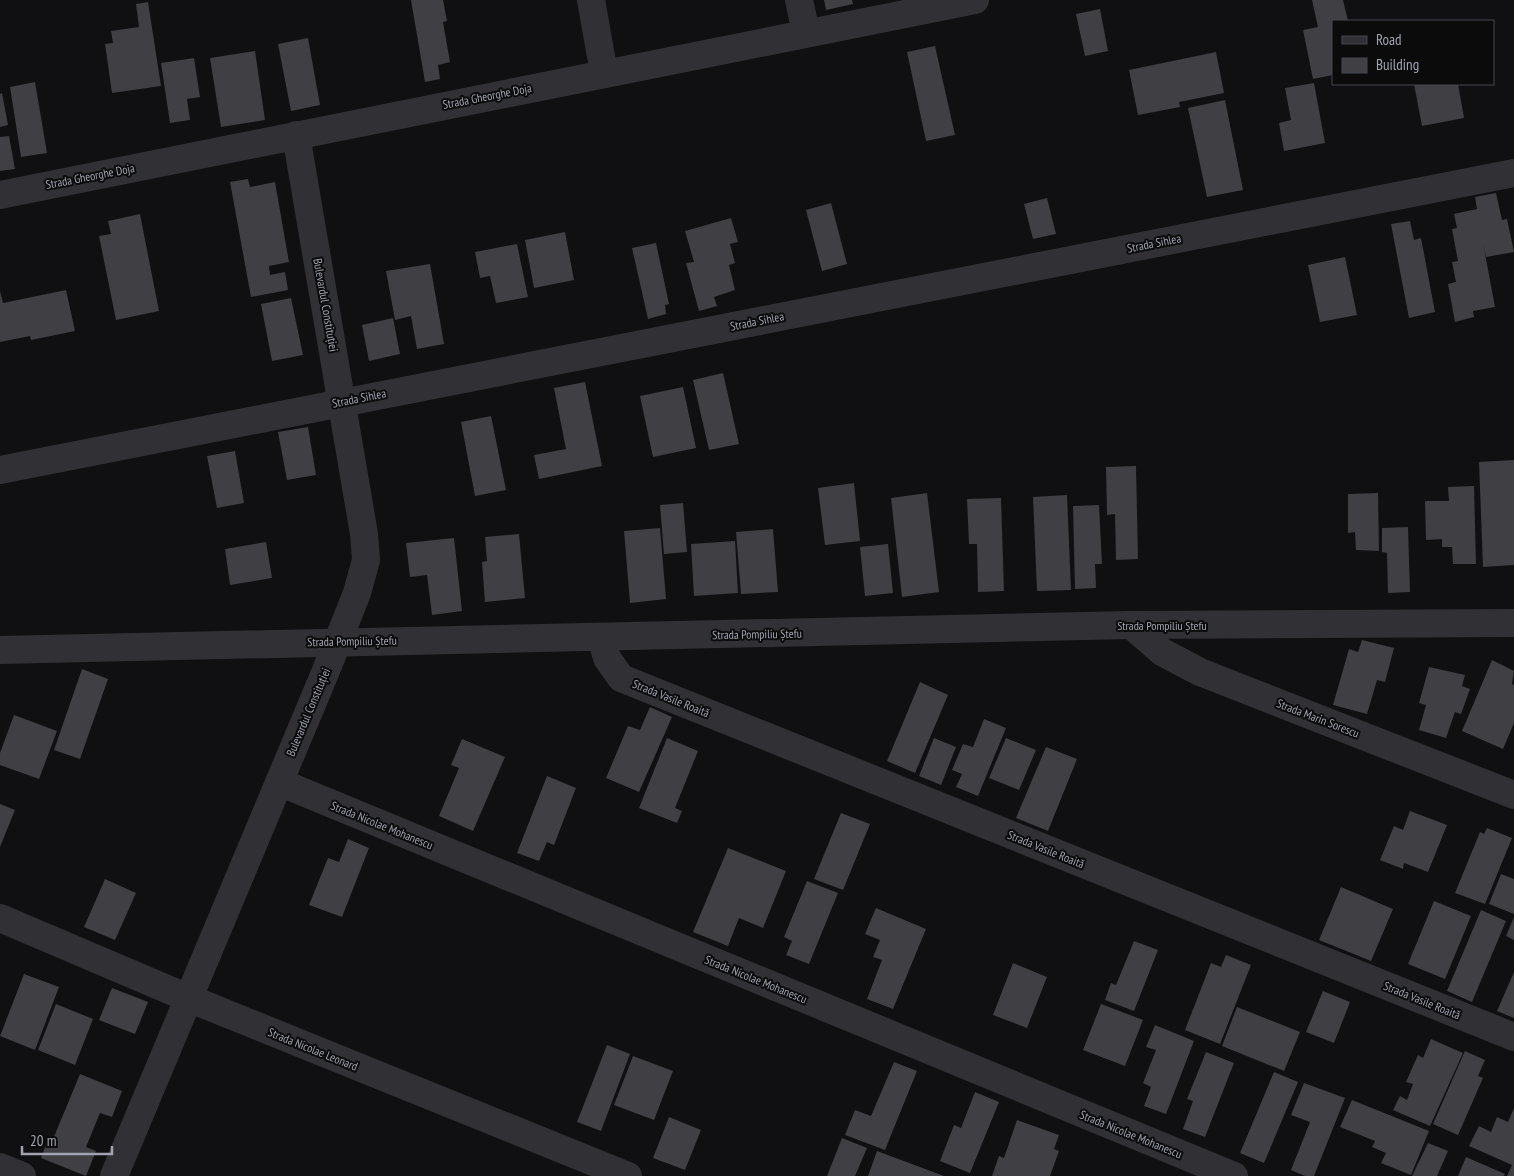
<svg xmlns="http://www.w3.org/2000/svg" width="1514" height="1176" font-family="'PT Sans Narrow',sans-serif">
<rect width="100%" height="100%" fill="#100f11"/>
<g fill="#3f3f44">
<path d="M411 0H443L447 21 443 22 450 62 438 65 440 79 425 82Z"/>
<path d="M824 0H852L853 4 826 10Z"/>
<path d="M1312 0H1343L1348 21H1333V75L1313 79 1303 30 1318 27Z"/>
<path d="M148 2 161 86 112 93 105 44 113 43 111 31 139 27 136 4Z"/>
<path d="M1100 9 1108 51 1085 56 1076 14Z"/>
<path d="M308 38 320 105 291 111 278 44Z"/>
<path d="M935 46 955 135 926 141 907 52Z"/>
<path d="M255 51 265 120 221 127 210 58Z"/>
<path d="M1216 52 1224 93 1179 102 1180 107 1138 115 1129 70Z"/>
<path d="M194 58 200 97 187 99 190 120 170 123 161 63Z"/>
<path d="M35 82 47 153 21 157 10 87Z"/>
<path d="M1314 83 1325 143 1284 151 1279 123 1291 120 1285 88Z"/>
<path d="M1414 84H1458L1464 118 1422 126Z"/>
<path d="M2 93 8 125 0 127V94Z"/>
<path d="M1225 100 1243 190 1207 197 1188 108Z"/>
<path d="M9 136 15 169 0 171V137Z"/>
<path d="M248 179 250 187 275 182 289 262 269 266 270 275 285 272 288 290 251 297 230 182Z"/>
<path d="M1496 193 1502 220 1507 219 1514 252 1486 257 1483 243 1495 307 1473 311 1474 317 1455 322 1448 284 1456 282 1452 262 1458 261 1452 229 1457 228 1454 214 1477 209 1475 197Z"/>
<path d="M1047 198 1056 234 1033 239 1024 204Z"/>
<path d="M831 203 847 264 822 271 806 210Z"/>
<path d="M140 214 159 311 116 320 99 236 111 234 108 221Z"/>
<path d="M731 218 738 242 730 244 735 263 729 265 735 290 714 297 717 306 699 311 686 263 694 262 685 231Z"/>
<path d="M1410 221 1414 240 1421 238 1435 312 1409 318 1391 224Z"/>
<path d="M565 232 574 280 534 288 525 240Z"/>
<path d="M656 243 669 304 665 305 666 314 648 319 632 248Z"/>
<path d="M517 244 528 297 496 303 490 276 480 278 475 252Z"/>
<path d="M1345 257 1357 315 1320 322 1308 265Z"/>
<path d="M430 264 444 344 417 349 411 316 395 320 386 271Z"/>
<path d="M66 290 75 331 31 340 30 336 0 342V291L3 303Z"/>
<path d="M291 298 303 355 272 361 261 304Z"/>
<path d="M393 318 400 354 369 361 362 325Z"/>
<path d="M723 373 739 444 709 450 693 380Z"/>
<path d="M585 382 602 466 539 479 534 455 566 449 554 388Z"/>
<path d="M683 387 696 448 653 457 640 396Z"/>
<path d="M491 416 506 490 475 496 461 422Z"/>
<path d="M308 427 316 475 287 480 278 432Z"/>
<path d="M235 451 244 503 217 508 207 456Z"/>
<path d="M1514 460V565L1483 567 1479 462Z"/>
<path d="M1136 466 1138 559 1116 560 1115 514 1107 515 1106 467Z"/>
<path d="M854 483 860 541 825 545 818 488Z"/>
<path d="M1474 486 1476 564H1453L1452 547H1442V539L1426 540 1425 501H1449L1448 487Z"/>
<path d="M927 493 939 592 902 597 891 498Z"/>
<path d="M1378 493 1379 551 1356 550 1355 532 1348 533V494Z"/>
<path d="M1067 495 1071 590 1037 591 1033 497Z"/>
<path d="M1001 498 1004 591 978 592 977 544H969L967 499Z"/>
<path d="M683 503 687 552 664 554 660 505Z"/>
<path d="M1099 505 1102 564H1095L1096 588 1075 589 1073 506Z"/>
<path d="M1408 527 1410 592 1388 593 1387 553 1382 552V528Z"/>
<path d="M660 528 666 599 630 603 624 531Z"/>
<path d="M773 529 778 592 741 594 736 532Z"/>
<path d="M519 534 525 598 485 602 482 562 487 561 485 537Z"/>
<path d="M454 538 462 611 432 615 427 575 410 577 406 543Z"/>
<path d="M735 541 738 593 694 596 691 544Z"/>
<path d="M266 542 272 578 230 585 225 549Z"/>
<path d="M888 544 893 593 865 596 860 547Z"/>
<path d="M1362 640 1394 648 1385 682 1377 680 1367 714 1333 705 1349 649 1358 652Z"/>
<path d="M1492 660 1514 671 1512 684 1514 685V723L1503 749 1462 731Z"/>
<path d="M1429 667 1465 675 1462 686 1470 689 1461 714 1455 712 1446 738 1419 730 1426 705 1419 703Z"/>
<path d="M82 669 108 679 80 759 54 750Z"/>
<path d="M920 682 948 695 915 773 887 761Z"/>
<path d="M650 707 672 717 639 792 606 778 628 726 640 730Z"/>
<path d="M14 715 57 731 39 779 0 765V753Z"/>
<path d="M984 719 1006 728 978 796 956 787 962 774 952 770 963 744 973 747Z"/>
<path d="M667 738 698 751 675 808 682 811 677 823 639 808Z"/>
<path d="M934 738 956 747 941 785 919 776Z"/>
<path d="M1006 738 1036 750 1019 790 989 778Z"/>
<path d="M462 739 505 757 473 831 439 816 459 768 451 765Z"/>
<path d="M1046 747 1077 759 1048 831 1016 818Z"/>
<path d="M547 776 576 788 554 845 547 842 539 861 517 853Z"/>
<path d="M0 804 15 810 0 847Z"/>
<path d="M1410 811 1447 825 1428 872 1404 863 1403 869 1380 860 1394 826 1403 830Z"/>
<path d="M841 813 870 824 843 890 814 879Z"/>
<path d="M1487 828 1512 838 1485 904 1455 893 1480 832 1484 834Z"/>
<path d="M348 839 369 848 342 917 309 905 328 858 339 862Z"/>
<path d="M728 848 786 871 763 928 739 918 728 946 693 932Z"/>
<path d="M1501 874 1514 879V914L1489 904Z"/>
<path d="M105 879 136 893 115 940 84 927Z"/>
<path d="M807 881 838 893 809 964 786 955 792 941 784 937Z"/>
<path d="M1341 887 1393 909 1371 961 1319 940Z"/>
<path d="M1434 901 1471 916 1445 979 1408 964Z"/>
<path d="M876 908 926 929 893 1009 867 999 882 960 873 957 880 940 865 934Z"/>
<path d="M1481 910 1506 921 1472 1002 1447 991Z"/>
<path d="M1514 917V940L1506 936Z"/>
<path d="M1134 941 1158 950 1134 1011 1105 1000 1111 983 1116 985Z"/>
<path d="M1226 955 1251 965 1220 1044 1185 1030 1211 963 1221 967Z"/>
<path d="M1013 963 1047 977 1027 1028 993 1015Z"/>
<path d="M1514 972V1018L1497 1011Z"/>
<path d="M24 974 59 987 35 1050 0 1036Z"/>
<path d="M112 988 148 1002 135 1034 99 1020Z"/>
<path d="M1323 991 1350 1002 1334 1043 1306 1032Z"/>
<path d="M56 1004 93 1019 75 1065 38 1050Z"/>
<path d="M1101 1004 1143 1020 1125 1066 1083 1050Z"/>
<path d="M1237 1007 1300 1032 1284 1071 1222 1046Z"/>
<path d="M1155 1025 1194 1041 1166 1114 1144 1106 1151 1087 1143 1083 1156 1050 1146 1047Z"/>
<path d="M1431 1039 1463 1053 1430 1126 1393 1110 1400 1096 1407 1100 1413 1084 1406 1082 1418 1055 1423 1058Z"/>
<path d="M607 1045 630 1054 601 1131 577 1122Z"/>
<path d="M1465 1051 1485 1060 1478 1076 1483 1078 1458 1135 1433 1124Z"/>
<path d="M1206 1052 1234 1063 1205 1137 1183 1129 1193 1101 1187 1099Z"/>
<path d="M633 1056 673 1071 654 1120 614 1105Z"/>
<path d="M894 1062 917 1071 885 1150 845 1135 855 1110 871 1116Z"/>
<path d="M1274 1072 1298 1082 1264 1163 1240 1153Z"/>
<path d="M80 1074 122 1091 112 1117 100 1113 86 1147 96 1151 86 1176 41 1158 47 1142 51 1144Z"/>
<path d="M1304 1083 1345 1098 1314 1176H1305L1291 1170 1310 1122 1291 1115Z"/>
<path d="M975 1092 999 1102 970 1173 940 1161 954 1125 961 1128Z"/>
<path d="M1352 1100 1429 1131 1411 1175 1381 1163 1386 1153 1372 1147 1375 1141 1340 1127Z"/>
<path d="M1514 1108V1176H1507L1512 1165 1469 1146 1479 1126 1491 1132 1497 1117 1508 1122Z"/>
<path d="M669 1117 701 1130 685 1170 653 1158Z"/>
<path d="M1017 1120 1059 1135 1054 1149 1059 1151 1050 1176H992L999 1156 1004 1158Z"/>
<path d="M842 1138 867 1148 855 1176H827Z"/>
<path d="M1428 1143 1448 1151 1437 1176H1412Z"/>
<path d="M877 1151 944 1176H868Z"/>
<path d="M1466 1157 1505 1174 1504 1176H1458Z"/>
</g>
<g fill="none" stroke-linecap="round" stroke-linejoin="round">
<g stroke="#313135" stroke-width="28">
<path d="M591 0 604 73"/>
<path d="M799 0 806 33"/>
<path d="M0 195 975 0"/>
<path d="M0 470 1514 173"/>
<path d="M1131 625 1162 652 1200 672 1514 795"/>
<path d="M601 637 607 658 621 678 1514 1037"/>
<path d="M0 650 1131 625 1514 623"/>
<path d="M279 782 1234 1176"/>
<path d="M0 918 188 998 628 1176"/>
<path d="M0 1167 22 1176"/>
<path d="M114 1176 325 673 357 593 366 560 364 534 296 135"/>
</g>
</g>
<g text-anchor="middle" dominant-baseline="central" stroke-width="4" stroke-linejoin="round" paint-order="stroke">
<g font-size="12" fill="#a1a5b1" stroke="#0b0b0c">
<text transform="translate(487 96) rotate(-11)">Strada Gheorghe Doja</text>
<text transform="translate(90 176) rotate(-11)">Strada Gheorghe Doja</text>
<text transform="translate(1154 243) rotate(-11)">Strada Sihlea</text>
<text transform="translate(326 305) rotate(80)">Bulevardul Constituției</text>
<text transform="translate(757 321) rotate(-11)">Strada Sihlea</text>
<text transform="translate(359 398) rotate(-11)">Strada Sihlea</text>
<text x="1162" y="625">Strada Pompiliu Ștefu</text>
<text transform="translate(757 634) rotate(-1)">Strada Pompiliu Ștefu</text>
<text transform="translate(352 641) rotate(-1)">Strada Pompiliu Ștefu</text>
<text transform="translate(671 698) rotate(22)">Strada Vasile Roaită</text>
<text transform="translate(308 712) rotate(-67)">Bulevardul Constituției</text>
<text transform="translate(1318 718) rotate(21)">Strada Marin Sorescu</text>
<text transform="translate(382 825) rotate(22)">Strada Nicolae Mohanescu</text>
<text transform="translate(1046 849) rotate(22)">Strada Vasile Roaită</text>
<text transform="translate(756 979) rotate(22)">Strada Nicolae Mohanescu</text>
<text transform="translate(1422 1000) rotate(22)">Strada Vasile Roaită</text>
<text transform="translate(313 1049) rotate(22)">Strada Nicolae Leonard</text>
<text transform="translate(1131 1134) rotate(22)">Strada Nicolae Mohanescu</text>
</g>
</g>
<rect x="1332" y="20" width="162" height="65" fill="#0b0b0c" stroke="#47494e"/>
<rect x="1342" y="36" width="25" height="8" fill="#313135" stroke="#47494e"/>
<text x="1376" y="45" font-size="15" fill="#a1a5b1">Road</text>
<rect x="1342" y="58" width="25" height="15" fill="#3f3f44" stroke="#47494e"/>
<text x="1376" y="70" font-size="15" fill="#a1a5b1">Building</text>
<path d="M22 1146v8h90v-8" fill="none" stroke="#a1a5b1" stroke-width="2.5"/>
<text x="30" y="1146" font-size="15" fill="#a1a5b1" stroke="#0b0b0c" stroke-width="4" paint-order="stroke">20 m</text>
</svg>
